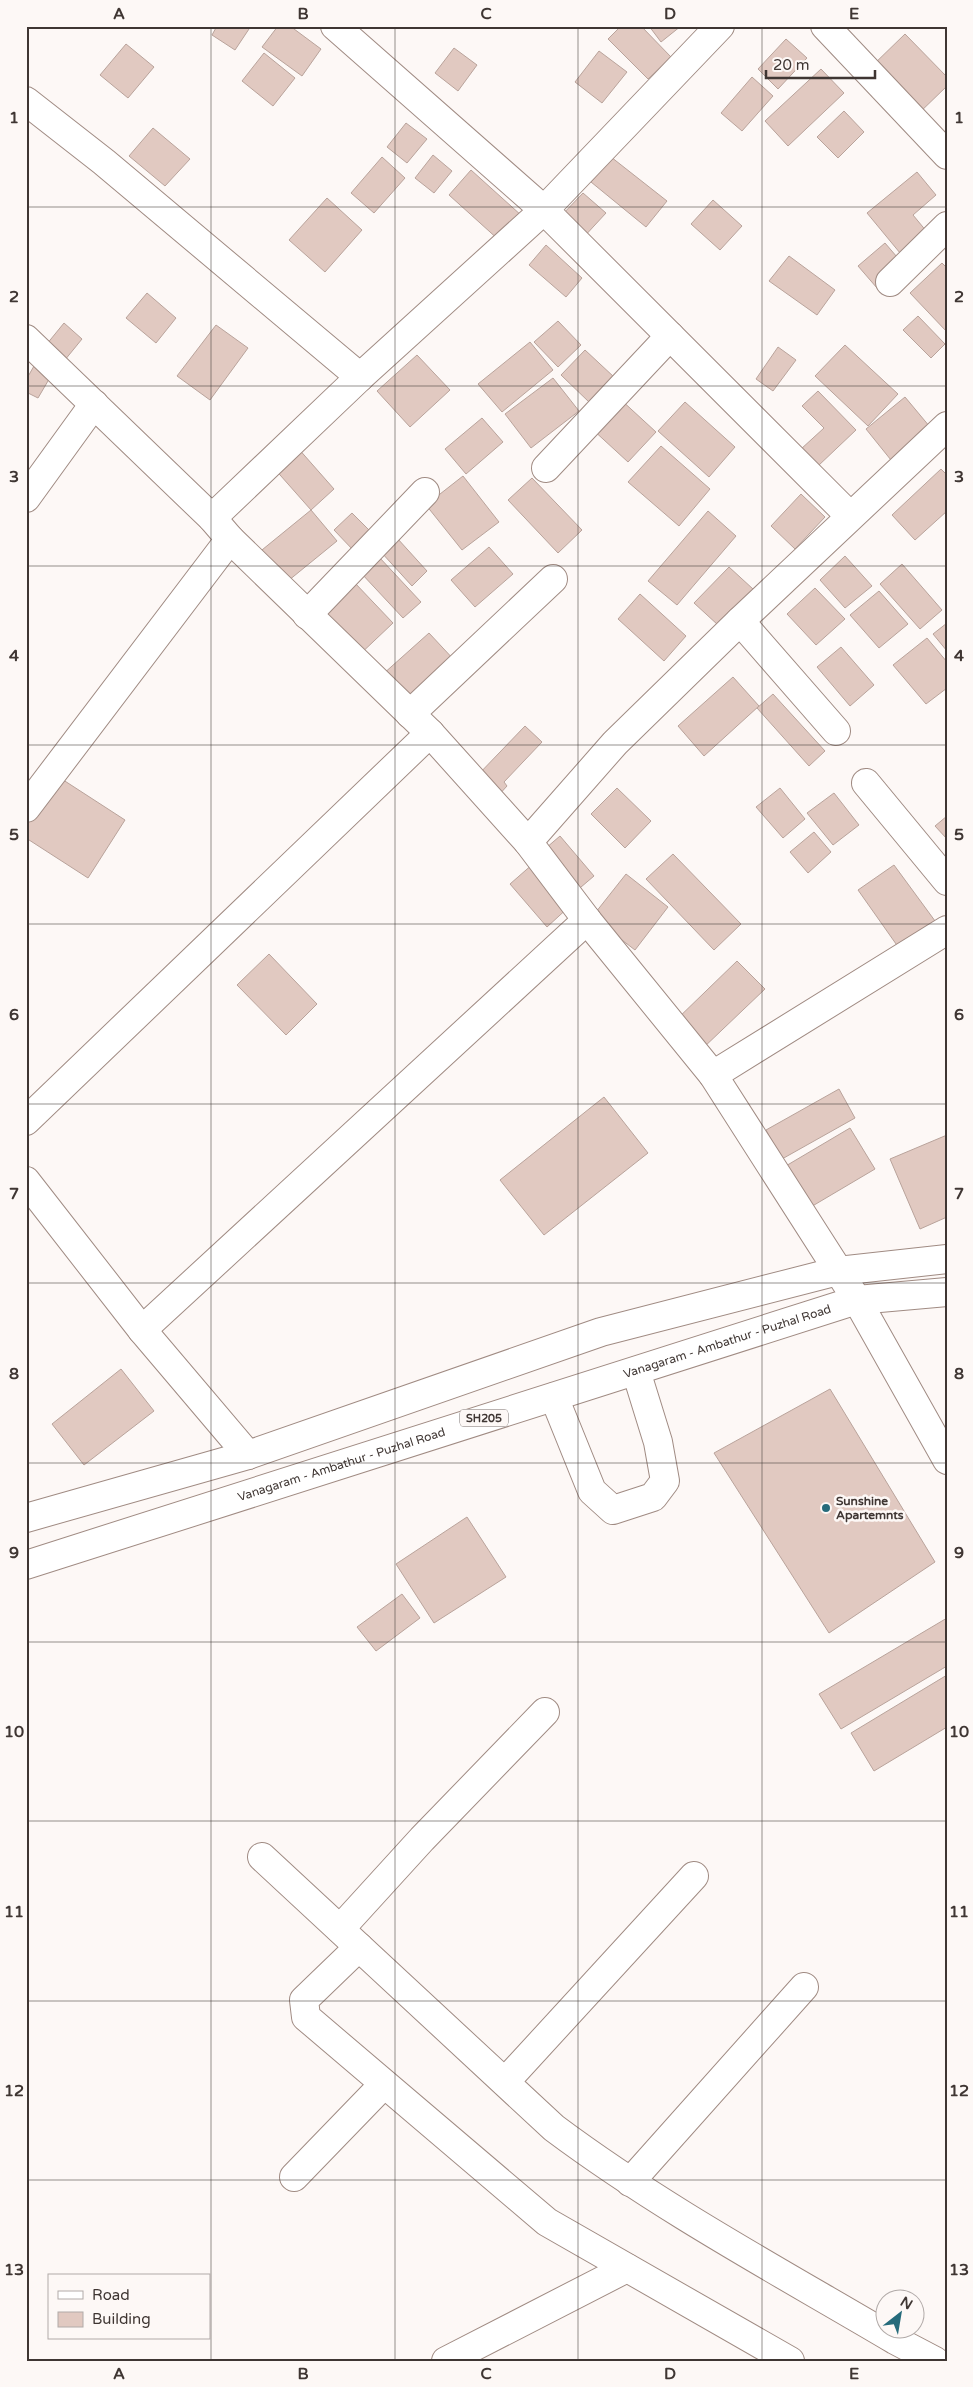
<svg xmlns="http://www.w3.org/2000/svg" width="973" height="2387" font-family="'Varela Round',sans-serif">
<rect width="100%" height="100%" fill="#fdf8f6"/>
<g fill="#e1c9c1" stroke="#b9a39b">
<path d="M217 26H251L235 50 212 35Z"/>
<path d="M278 26H290L321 49 302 76 262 47Z"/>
<path d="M621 26H641L671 57 648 79 608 39Z"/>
<path d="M649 26H681L661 42Z"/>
<path d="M905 34 947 77V86L916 116 870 68Z"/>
<path d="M786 39 807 58 778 89 758 69Z"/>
<path d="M126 44 154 67 128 98 100 75Z"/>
<path d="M454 48 477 65 458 91 435 73Z"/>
<path d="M599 51 627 72 602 103 575 82Z"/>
<path d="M264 53 295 78 273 106 242 81Z"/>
<path d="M821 69 844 93 788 146 765 121Z"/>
<path d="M752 77 773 96 742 131 721 113Z"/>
<path d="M844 111 864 132 838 158 817 137Z"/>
<path d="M406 123 427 139 407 163 387 147Z"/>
<path d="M153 128 190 159 165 186 129 156Z"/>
<path d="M433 155 452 171 434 193 415 178Z"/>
<path d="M382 157 405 178 374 213 351 193Z"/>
<path d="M611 157 667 201 646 227 591 182Z"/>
<path d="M471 170 522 216 500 241 449 195Z"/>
<path d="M917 172 936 195 913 215 932 238 905 259 867 213Z"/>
<path d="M583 193 606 213 582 239 559 218Z"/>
<path d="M327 198 362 230 325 272 289 240Z"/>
<path d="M713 200 742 226 720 250 691 224Z"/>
<path d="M885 243 903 264 877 288 858 266Z"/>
<path d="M546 245 582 278 566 297 529 265Z"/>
<path d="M789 256 835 290 817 315 769 281Z"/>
<path d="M942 263 947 268V332L910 293Z"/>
<path d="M147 293 176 318 156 343 126 318Z"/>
<path d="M918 316 945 344 931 358 903 330Z"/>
<path d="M558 321 581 345 558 367 534 342Z"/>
<path d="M64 323 82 339 60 366 42 350Z"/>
<path d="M216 325 248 348 210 400 177 376Z"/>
<path d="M530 342 553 370 502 412 478 384Z"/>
<path d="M845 345 898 394 868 426 815 376Z"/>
<path d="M778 347 796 360 773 391 756 379Z"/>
<path d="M585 350 614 377 590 403 561 375Z"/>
<path d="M417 355 450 390 410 427 377 391Z"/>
<path d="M38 359 55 369 38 398 26 392V380Z"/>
<path d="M553 378 579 411 531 448 505 414Z"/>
<path d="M818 391 856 430 818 466 801 449 824 428 802 406Z"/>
<path d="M905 397 935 433 895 465 866 429Z"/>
<path d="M619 398 656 432 628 462 591 428Z"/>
<path d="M685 402 735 447 709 477 658 431Z"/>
<path d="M482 418 503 442 466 474 445 449Z"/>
<path d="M661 446 710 489 679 526 628 482Z"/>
<path d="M297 447 334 489 311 510 273 467Z"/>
<path d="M941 469 947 475V511L915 540 892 515Z"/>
<path d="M463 476 499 522 462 550 426 505Z"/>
<path d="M532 478 582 530 558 553 508 500Z"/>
<path d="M801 494 825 517 795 549 771 526Z"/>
<path d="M311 510 337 541 283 585 257 554Z"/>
<path d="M708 511 736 536 677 605 648 581Z"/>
<path d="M352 513 373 534 354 551 334 530Z"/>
<path d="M397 538 427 571 412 586 381 552Z"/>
<path d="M489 547 513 574 475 607 451 580Z"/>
<path d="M845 556 872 586 845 608 820 580Z"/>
<path d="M379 557 421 602 403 618 361 573Z"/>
<path d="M902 564 942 610 920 629 880 584Z"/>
<path d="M729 567 753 589 718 625 694 603Z"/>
<path d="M354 582 393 623 356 658 317 617Z"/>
<path d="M815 588 845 619 816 645 787 614Z"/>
<path d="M879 591 908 624 879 648 850 615Z"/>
<path d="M640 594 686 636 664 661 618 619Z"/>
<path d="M947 623V651L933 634Z"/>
<path d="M429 633 456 662 409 704 382 675Z"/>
<path d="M927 638 947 662V688L926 704 893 665Z"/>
<path d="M841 647 874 685 850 706 817 667Z"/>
<path d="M733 677 759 706 704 756 678 726Z"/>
<path d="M773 694 825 751 809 766 757 708Z"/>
<path d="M525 726 542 742 504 782 507 786 497 797 476 777Z"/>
<path d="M54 774 125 820 88 878 26 838V817Z"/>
<path d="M617 788 651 821 625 848 591 814Z"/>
<path d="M780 788 805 819 783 838 756 807Z"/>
<path d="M834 793 859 825 833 845 807 813Z"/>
<path d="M947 816V839L935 826Z"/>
<path d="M814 832 831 852 808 873 790 852Z"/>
<path d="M560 836 594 876 574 893 539 854Z"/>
<path d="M673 854 741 924 714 950 646 879Z"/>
<path d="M534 863 571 905 547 927 510 884Z"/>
<path d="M894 865 938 925 901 951 858 890Z"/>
<path d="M626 874 668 907 635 950 592 917Z"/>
<path d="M269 954 317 1004 286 1035 237 985Z"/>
<path d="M737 961 765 989 701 1050 674 1022Z"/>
<path d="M839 1089 855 1118 782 1159 766 1130Z"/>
<path d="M604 1097 648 1153 544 1235 500 1180Z"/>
<path d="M850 1128 875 1169 804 1211 779 1170Z"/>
<path d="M947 1135V1217L920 1229 890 1159Z"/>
<path d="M121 1369 154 1411 84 1465 52 1424Z"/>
<path d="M830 1389 935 1562 829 1633 714 1453Z"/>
<path d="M467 1517 506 1577 434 1623 396 1564Z"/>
<path d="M402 1594 420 1618 376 1651 357 1627Z"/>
<path d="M947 1618V1666L841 1729 819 1694Z"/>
<path d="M947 1675V1727L874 1771 851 1733Z"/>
</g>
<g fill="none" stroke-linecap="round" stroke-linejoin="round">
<defs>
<g id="minor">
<path d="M335 26 544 210 850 516"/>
<path d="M825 26 947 155"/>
<path d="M26 101 104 162 360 377"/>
<path d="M890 282 947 226"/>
<path d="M26 339 212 518 230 539 430 733 528 842 587 920 713 1075 857 1300 947 1460"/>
<path d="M546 468 670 336"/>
<path d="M26 498 94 404"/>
<path d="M212 518 360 377 544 210 720 26"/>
<path d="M307 615 425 492"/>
<path d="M740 621 836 731"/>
<path d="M410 714 553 579"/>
<path d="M866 783 947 881"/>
<path d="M26 808 230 539"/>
<path d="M528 842 615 743 740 621 947 426"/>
<path d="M713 1075 947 930"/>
<path d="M26 1121 430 733"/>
<path d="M26 1181 142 1330 248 1455"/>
<path d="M142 1330 587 920"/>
<path d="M554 1397 592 1491 613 1510 653 1497 665 1481 658 1442 636 1371"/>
<path d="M262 1857 554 2128C661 2208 780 2272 895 2340L935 2361"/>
<path d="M340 1929 422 1839 545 1712"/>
<path d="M359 1947 304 2000 306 2017 547 2222 790 2361"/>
<path d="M505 2082 694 1876"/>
<path d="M294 2177 384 2084"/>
<path d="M630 2182 804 1987"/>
<path d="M446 2361 627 2268"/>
</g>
<g id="major">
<path d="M26 1518 248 1455 601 1332 838 1271 947 1259"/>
<path id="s1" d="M26 1565 857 1300 947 1292"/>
</g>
</defs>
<use href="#minor" stroke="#a08b83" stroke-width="30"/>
<use href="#major" stroke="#a08b83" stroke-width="30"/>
<use href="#minor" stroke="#fff" stroke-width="28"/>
<use href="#major" stroke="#fff" stroke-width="28"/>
</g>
<path fill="none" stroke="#3f3633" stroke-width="1" stroke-opacity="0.55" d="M211 26V2361M395 26V2361M578 26V2361M762 26V2361M26 207H947M26 386H947M26 566H947M26 745H947M26 924H947M26 1104H947M26 1283H947M26 1463H947M26 1642H947M26 1821H947M26 2001H947M26 2180H947"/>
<circle fill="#266b7b" stroke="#fdf8f6" stroke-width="2" cx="826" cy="1508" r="5"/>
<g text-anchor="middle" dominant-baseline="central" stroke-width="5" stroke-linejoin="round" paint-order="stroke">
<rect fill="#fdf8f6" stroke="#78706e" stroke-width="1" x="460" y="1409.5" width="48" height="17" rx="4"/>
<g font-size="11" font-weight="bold" fill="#3f3633">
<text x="484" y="1418">SH205</text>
</g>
<g font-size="12" fill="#3f3633" stroke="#fdf8f6">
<text stroke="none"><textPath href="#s1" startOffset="736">Vanagaram - Ambathur - Puzhal Road</textPath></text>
<text stroke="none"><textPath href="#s1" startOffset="331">Vanagaram - Ambathur - Puzhal Road</textPath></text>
</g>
<g font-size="12" font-weight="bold" fill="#3f3633" stroke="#fdf8f6" text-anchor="start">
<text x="836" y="1501">Sunshine<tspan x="836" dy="14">Apartemnts</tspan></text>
</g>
</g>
<rect width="973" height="2387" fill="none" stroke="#fdf8f6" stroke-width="55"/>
<rect x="48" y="2274" width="162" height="65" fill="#fdf8f6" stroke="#b1aaa8"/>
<rect x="58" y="2291" width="25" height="8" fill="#ffffff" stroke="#b1aaa8"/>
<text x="92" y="2300" font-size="15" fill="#3f3633">Road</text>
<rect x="58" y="2312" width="25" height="15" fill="#e1c9c1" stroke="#b1aaa8"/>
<text x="92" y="2324" font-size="15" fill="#3f3633">Building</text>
<g transform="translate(900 2314) rotate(31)"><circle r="24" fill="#fdf8f6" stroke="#b1aaa8"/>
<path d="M0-4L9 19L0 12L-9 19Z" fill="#266b7b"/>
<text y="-8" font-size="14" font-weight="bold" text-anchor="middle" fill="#3f3633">N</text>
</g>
<path d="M766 70v8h109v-8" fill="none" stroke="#3f3633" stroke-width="2.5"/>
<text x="773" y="70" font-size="15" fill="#3f3633" stroke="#fdf8f6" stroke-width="4" paint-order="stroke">20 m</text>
<rect x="28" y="28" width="918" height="2332" fill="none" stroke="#3f3633" stroke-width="2"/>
<g font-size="16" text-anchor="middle" font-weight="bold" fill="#3f3633">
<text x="119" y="19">A</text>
<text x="303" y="19">B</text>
<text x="486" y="19">C</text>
<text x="670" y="19">D</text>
<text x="854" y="19">E</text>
<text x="14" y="123">1</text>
<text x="959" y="123">1</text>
<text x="14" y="302">2</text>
<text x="959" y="302">2</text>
<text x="14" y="482">3</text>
<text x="959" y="482">3</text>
<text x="14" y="661">4</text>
<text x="959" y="661">4</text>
<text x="14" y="840">5</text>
<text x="959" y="840">5</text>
<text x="14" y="1020">6</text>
<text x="959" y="1020">6</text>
<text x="14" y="1199">7</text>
<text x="959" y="1199">7</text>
<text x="14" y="1379">8</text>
<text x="959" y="1379">8</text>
<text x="14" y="1558">9</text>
<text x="959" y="1558">9</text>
<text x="14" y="1737">10</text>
<text x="959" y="1737">10</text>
<text x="14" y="1917">11</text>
<text x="959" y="1917">11</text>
<text x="14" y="2096">12</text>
<text x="959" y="2096">12</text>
<text x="14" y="2275">13</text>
<text x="959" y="2275">13</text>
<text x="119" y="2379">A</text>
<text x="303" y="2379">B</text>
<text x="486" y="2379">C</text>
<text x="670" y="2379">D</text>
<text x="854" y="2379">E</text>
</g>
</svg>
